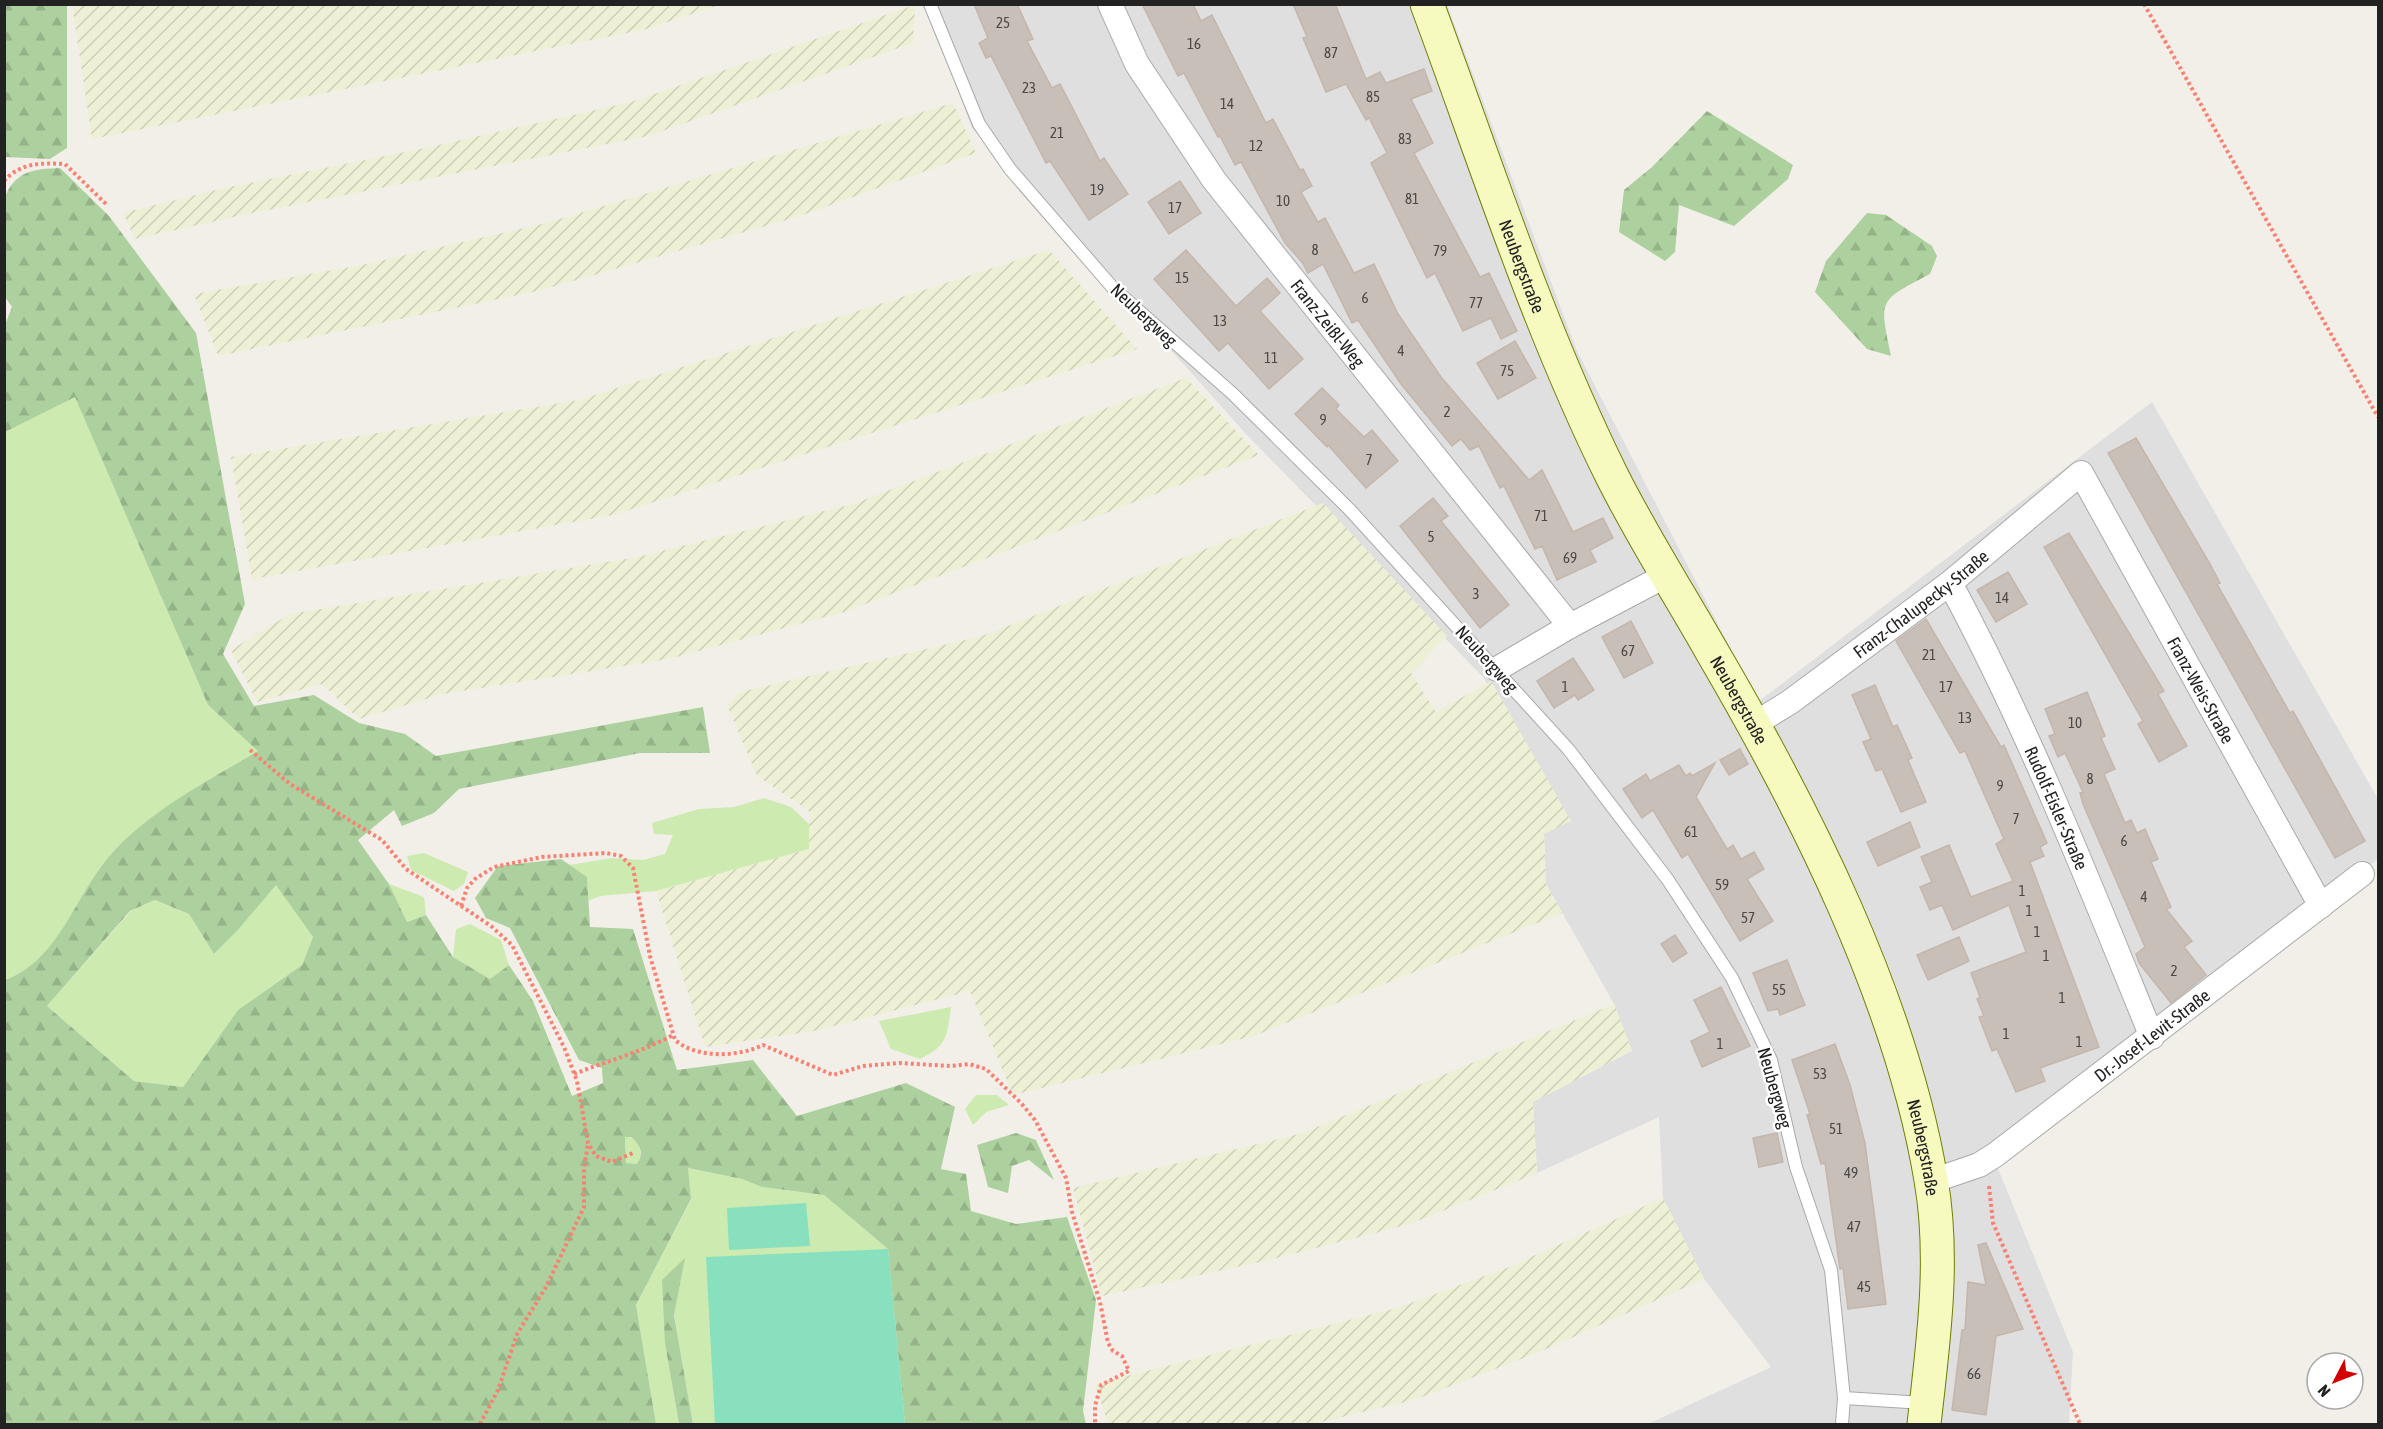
<svg xmlns="http://www.w3.org/2000/svg" width="2383" height="1429" font-family="'Asap Condensed',sans-serif">
<defs>
<pattern id="farmland-furrows" width="10" height="10" patternUnits="userSpaceOnUse" patternTransform="scale(1.5)"><rect width="10" height="10" fill="#eef0d5"/><path d="M-1 1l2-2M0 10L10 0M9 11l2-2" fill="none" stroke="#ccceb7"/></pattern>
<pattern id="forest-firs" width="22" height="20" patternUnits="userSpaceOnUse" patternTransform="scale(1.5)"><rect width="22" height="20" fill="#add19e"/><path d="M5 1l3.5 6h-7zM16 11l3.5 6h-7z" fill="#95b388"/></pattern>
</defs>
<rect width="100%" height="100%" fill="#f2efe9"/>
<path fill="#e0dfdf" d="M926 5H1447L1577 351 1758 702 2152 402 2378 799V859L1990 1149 2073 1352 2069 1424H1648L1771 1367 1704 1279 1663 1198 1659 1117 1537 1173 1533 1102 1632 1051 1614 1004 1546 884 1544 833 1570 821 1483 677 1246 434 972 128Z"/>
<g fill="url(#farmland-furrows)">
<path d="M72 5V4L719 5 647 29 92 139Z"/>
<path d="M915 5 913 43 648 136 247 214 135 239 123 213 224 188 430 147 631 102Z"/>
<path d="M953 103 976 153 797 217 538 291 218 356 194 294 362 265 546 223Z"/>
<path d="M1049 250 1137 349 613 515 252 579 231 457 579 400Z"/>
<path d="M1186 378 1259 455 844 612 669 659 443 694 359 719 322 684 257 702 231 650 290 614 638 557 853 504Z"/>
<path d="M1323 503 1447 636 1411 673 1436 712 1491 681 1571 821 1544 834 1546 884 1562 913 1254 1036 1013 1095 970 991 814 1031 705 1047 656 891 809 849V811L757 776 727 705 740 692 982 636Z"/>
<path d="M1614 1004 1632 1051 1533 1102 1537 1173 1410 1224 1265 1261 1102 1296 1073 1188 1303 1133Z"/>
<path d="M1663 1198 1704 1279 1537 1353 1414 1400 1312 1424H1108L1095 1384 1397 1308 1509 1267Z"/>
</g>
<g fill="#cdebb0">
<path d="M75 396 208 705 259 751C208 781 153 809 112 853 75 894 61 960 5 980V432Z"/>
<path d="M764 798 791 807 809 824V849L656 891 600 896 588 901 587 877 569 865 612 858 643 860 665 854 673 835 654 834 652 823 699 809 734 807Z"/>
<path d="M424 853 468 872 464 884 454 891 411 870 407 856Z"/>
<path d="M276 884 313 937 302 965 238 1010 183 1087 134 1081 47 1006 131 911 155 900 189 914 214 954 237 931Z"/>
<path d="M389 884 424 897 426 915 407 922Z"/>
<path d="M470 924 501 940 509 965 490 979 453 957 456 929Z"/>
<path d="M951 1007C947 1035 948 1046 920 1059L891 1049 879 1021Z"/>
<path d="M976 1095H997L1009 1105 986 1112 973 1125 965 1109Z"/>
<path d="M625 1136C640 1139 644 1153 637 1165L626 1163Z"/>
<path d="M687 1168 742 1179 762 1187 824 1195 888 1249 905 1424H693L674 1314 684 1259 665 1344 679 1424H656L636 1305 691 1200Z"/>
</g>
<g fill="url(#forest-firs)" fill-rule="evenodd">
<path d="M4 5H67V148L50 159 5 157Z"/>
<path d="M1707 111 1793 165 1788 179 1734 226 1679 205 1675 252 1665 261 1619 232 1624 190 1652 167Z"/>
<path d="M60 168 109 216 196 333 245 604 223 654 254 706 314 695 359 723 405 734 436 756 703 707 710 753H640L459 789 434 813 402 826 394 810 358 840 389 884 407 922 426 915 453 957 490 979 509 965 533 1001 572 1096 603 1083 602 1068 579 1060 510 928 486 918 475 898 498 866 561 859 587 877 590 927 633 929 677 1070 753 1060 797 1116 906 1083 955 1107 941 1169 966 1174 971 1211 1016 1224 1067 1217 1096 1300 1083 1411 1086 1424H905L888 1249 824 1195 762 1187 742 1179 688 1168 691 1199 636 1305 656 1424H5V980C60 960 75 894 112 853 152 809 208 781 258 751L208 705 75 397 5 432V325L12 307 5 297 4 200C14 171 33 169 60 168ZM276 885 313 937 302 965 238 1010 183 1087 134 1081 47 1006 130 911 155 900 189 914 214 954 237 931ZM625 1137H631C641 1146 644 1153 637 1164L626 1163Z"/>
<path d="M1867 213 1886 215 1932 246 1937 256 1930 274C1878 301 1879 299 1891 356L1867 349 1815 292 1826 261Z"/>
<path d="M1016 1133 1036 1140 1054 1180 1029 1160 1012 1166 1008 1193 988 1187 977 1145Z"/>
<path d="M685 1258 674 1315 693 1424H679L665 1344 662 1280Z"/>
</g>
<g fill="#88e0be">
<path d="M806 1203 810 1246 729 1250 727 1208Z"/>
<path d="M888 1249 905 1424H715L706 1257Z"/>
</g>
<g fill="#c7bfb8" stroke="#c4b6ab" stroke-width="1.5">
<path d="M974 4H1017L1033 39 1027 41 1052 88 1060 84 1100 161 1104 158 1128 194 1089 220 1050 161 1046 163 991 56 986 58 979 43 988 38Z"/>
<path d="M1142 4H1193L1201 21 1212 15 1266 123 1273 119 1300 170 1303 169 1312 186 1301 192 1318 222 1325 218 1354 273 1374 264 1398 314 1441 377 1529 480 1542 470 1573 532 1603 518 1613 538 1590 550 1596 562 1557 580 1542 546 1535 549 1504 486 1500 488 1479 446 1470 450 1461 439 1452 446 1401 384 1358 320 1352 323 1323 264 1308 273 1302 262 1285 243 1241 162 1235 165 1220 136 1218 137 1184 73 1178 76Z"/>
<path d="M1293 4H1335L1366 79 1380 72 1386 83 1424 69 1432 91 1411 99 1433 143 1414 153 1480 277 1489 273 1517 331 1501 339 1491 318 1463 331 1435 273 1427 278 1371 163 1387 153 1369 118 1366 120 1346 84 1326 92 1303 38 1307 37Z"/>
<path d="M1180 181 1201 213 1169 234 1148 202Z"/>
<path d="M1186 250 1236 306 1267 278 1280 293 1260 311 1303 359 1269 389 1228 343 1219 351 1154 279Z"/>
<path d="M1515 341 1536 378 1498 399 1477 363Z"/>
<path d="M1322 388 1339 405 1336 409 1364 437 1372 430 1398 461 1366 488 1328 445 1327 447 1295 414Z"/>
<path d="M2136 438 2210 564 2220 583 2217 584 2290 713 2293 711 2365 841 2335 858 2108 453Z"/>
<path d="M1433 498 1448 516 1441 521 1509 605 1480 628 1400 526Z"/>
<path d="M2069 533 2164 691 2158 694 2187 746 2159 762 2138 724 2143 721 2044 547Z"/>
<path d="M2008 572 2027 604 1996 622 1977 590Z"/>
<path d="M1926 619 2001 747 2004 745 2047 843 2040 847 2044 856 2030 862 2099 1047 2040 1068 2045 1081 2016 1092 1997 1049 1992 1051 1979 1017 1984 1016 1977 999 1980 997 1971 973 2026 952 2009 905 1953 930 1942 905 1930 910 1920 887 1932 882 1921 857 1949 845 1971 897 2013 881 1996 844 2004 839 1965 751 1960 753 1896 641Z"/>
<path d="M1631 621 1653 663 1624 678 1602 637Z"/>
<path d="M1573 658 1594 690 1578 700 1575 695 1554 708 1537 681Z"/>
<path d="M1875 685 1893 727 1897 725 1912 758 1908 760 1926 802 1901 812 1882 769 1876 771 1863 742 1871 739 1852 695Z"/>
<path d="M2087 692 2105 736 2101 738 2115 769 2104 774 2125 823 2131 820 2137 833 2145 829 2158 859 2151 862 2171 907 2166 909 2192 941 2184 947 2206 975 2171 1003 2139 963 2136 954 2145 947 2083 804 2080 793 2083 792 2065 753 2058 757 2049 736 2055 734 2045 709Z"/>
<path d="M1740 749 1748 764 1729 775 1720 760Z"/>
<path d="M1715 763 1696 797 1727 849 1733 845 1741 859 1754 852 1764 869 1747 879 1773 921 1740 941 1688 854 1682 858 1653 810 1642 818 1623 789 1646 774 1650 781 1679 765 1686 776 1690 773 1692 776Z"/>
<path d="M1910 822 1920 847 1878 866 1867 842Z"/>
<path d="M1675 935 1687 953 1673 962 1661 944Z"/>
<path d="M1959 937 1969 961 1928 980 1917 955Z"/>
<path d="M1787 960 1805 1005 1780 1015 1778 1009 1768 1011 1753 973Z"/>
<path d="M1721 987 1750 1046 1702 1067 1691 1041 1710 1032 1694 1000Z"/>
<path d="M1835 1044 1850 1085 1865 1143 1886 1304 1848 1309 1843 1268 1840 1269 1825 1163 1821 1164 1807 1115 1810 1114 1792 1060Z"/>
<path d="M1777 1133 1783 1162 1759 1167 1753 1138Z"/>
<path d="M1986 1243 2023 1329 1996 1336 1986 1415 1952 1410 1962 1330H1965L1968 1282 1986 1285 1978 1245Z"/>
</g>
<g fill="none" stroke-linecap="round" stroke-linejoin="round">
<defs>
<g id="lane">
<path d="M930 4 979 124 1010 169 1113 288 1233 394 1349 509 1569 750 1668 880 1732 978 1771 1060 1796 1167 1831 1270 1844 1398 1842 1424"/>
<path d="M1844 1398 1924 1403"/>
</g>
<g id="street">
<path id="s1" d="M1110 4 1137 64 1214 180 1570 626"/>
<path id="s2" d="M1950 583C2029 730 2089 883 2152 1037"/>
<path d="M1497 669 1570 626 1667 575"/>
<path id="s3" d="M1753 725 1790 702 1950 583 2081 473 2321 906"/>
<path id="s4" d="M1932 1181 1979 1165 1995 1155 2362 874"/>
</g>
<g id="secondary">
<path id="s5" d="M1427 4C1486 163 1537 325 1612 476 1642 536 1678 592 1711 650 1803 807 1901 999 1931 1180 1945 1260 1933 1344 1924 1424"/>
</g>
</defs>
<use href="#lane" stroke="#a9a9a9" stroke-width="14"/>
<use href="#street" stroke="#a9a9a9" stroke-width="26"/>
<use href="#secondary" stroke="#707d05" stroke-width="35"/>
<g stroke="#fa8072" stroke-width="4" stroke-dasharray="3 3" stroke-linecap="butt">
<path d="M2144 4 2378 417"/>
<path d="M4 181C21 162 42 163 65 164L107 205"/>
<path d="M250 750 290 784 382 840 406 869 491 926 512 945 564 1047 577 1081 588 1143 596 1156 612 1162 633 1153"/>
<path d="M461 906 467 888 475 879 494 867 542 857 606 853 621 856 633 868 650 956 675 1040C697 1059 738 1057 763 1045L833 1075 863 1066 899 1063 951 1066 969 1064 986 1069 1021 1103 1035 1120 1066 1178 1072 1212 1100 1302 1108 1343 1113 1351 1122 1356 1129 1371 1101 1385 1095 1406V1424"/>
<path d="M574 1074C607 1061 642 1052 673 1035"/>
<path d="M1989 1186 1993 1223 2080 1424"/>
<path d="M480 1424 498 1390 517 1334 546 1287 584 1207V1168L588 1144"/>
</g>
<use href="#lane" stroke="#fff" stroke-width="12"/>
<use href="#street" stroke="#fff" stroke-width="24"/>
<use href="#secondary" stroke="#f7fabf" stroke-width="33"/>
</g>
<g text-anchor="middle" dominant-baseline="central" stroke-width="5" stroke-linejoin="round" paint-order="stroke">
<g font-size="15" fill="#4b4948">
<text x="1003" y="22">25</text>
<text x="1194" y="43">16</text>
<text x="1331" y="52">87</text>
<text x="1029" y="87">23</text>
<text x="1373" y="96">85</text>
<text x="1227" y="103">14</text>
<text x="1057" y="132">21</text>
<text x="1405" y="138">83</text>
<text x="1256" y="145">12</text>
<text x="1097" y="189">19</text>
<text x="1412" y="198">81</text>
<text x="1283" y="200">10</text>
<text x="1175" y="207">17</text>
<text x="1315" y="249">8</text>
<text x="1440" y="250">79</text>
<text x="1182" y="277">15</text>
<text x="1365" y="297">6</text>
<text x="1476" y="302">77</text>
<text x="1220" y="320">13</text>
<text x="1401" y="350">4</text>
<text x="1271" y="357">11</text>
<text x="1507" y="370">75</text>
<text x="1447" y="411">2</text>
<text x="1323" y="419">9</text>
<text x="1369" y="459">7</text>
<text x="1541" y="515">71</text>
<text x="1431" y="536">5</text>
<text x="1570" y="557">69</text>
<text x="1476" y="593">3</text>
<text x="2002" y="597">14</text>
<text x="1628" y="650">67</text>
<text x="1929" y="654">21</text>
<text x="1565" y="686">1</text>
<text x="1946" y="686">17</text>
<text x="1965" y="717">13</text>
<text x="2075" y="722">10</text>
<text x="2090" y="778">8</text>
<text x="2000" y="785">9</text>
<text x="2016" y="818">7</text>
<text x="1691" y="831">61</text>
<text x="2124" y="840">6</text>
<text x="1722" y="884">59</text>
<text x="2022" y="890">1</text>
<text x="2144" y="896">4</text>
<text x="2029" y="910">1</text>
<text x="1748" y="917">57</text>
<text x="2037" y="931">1</text>
<text x="2046" y="955">1</text>
<text x="2174" y="970">2</text>
<text x="1779" y="989">55</text>
<text x="2062" y="997">1</text>
<text x="2006" y="1033">1</text>
<text x="2079" y="1041">1</text>
<text x="1720" y="1043">1</text>
<text x="1820" y="1073">53</text>
<text x="1836" y="1128">51</text>
<text x="1851" y="1172">49</text>
<text x="1854" y="1226">47</text>
<text x="1864" y="1286">45</text>
<text x="1974" y="1373">66</text>
</g>
<g font-size="18" fill="#222" stroke="#fff">
<text stroke="none"><textPath href="#s5" startOffset="279">Neubergstraße</textPath></text>
<text transform="translate(1144 315) rotate(43)">Neubergweg</text>
<text stroke="none"><textPath href="#s1" startOffset="388">Franz-Zeißl-Weg</textPath></text>
<text stroke="none"><textPath href="#s3" startOffset="207">Franz-Chalupecky-Straße</textPath></text>
<text transform="translate(1487 659) rotate(48)">Neubergweg</text>
<text stroke="none"><textPath href="#s3" startOffset="662">Franz-Weis-Straße</textPath></text>
<text stroke="none"><textPath href="#s5" startOffset="765">Neubergstraße</textPath></text>
<text stroke="none"><textPath href="#s2" startOffset="249">Rudolf-Eisler-Straße</textPath></text>
<text stroke="none"><textPath href="#s4" startOffset="266">Dr.-Josef-Levit-Straße</textPath></text>
<text transform="translate(1775 1088) rotate(74)">Neubergweg</text>
<text stroke="none"><textPath href="#s5" startOffset="1251">Neubergstraße</textPath></text>
</g>
</g>
<rect width="2383" height="1429" fill="none" stroke="#222222" stroke-width="12"/>
<g transform="translate(2335 1381) rotate(228)"><circle r="28" fill="#ffffff" stroke="#a7a7a7" stroke-width="1.5"/>
<path d="M0-4.5L10 22L0 15L-10 22Z" fill="#d40000"/>
<text y="-9" font-size="16" font-weight="bold" text-anchor="middle" fill="#222222">N</text>
</g>
</svg>
